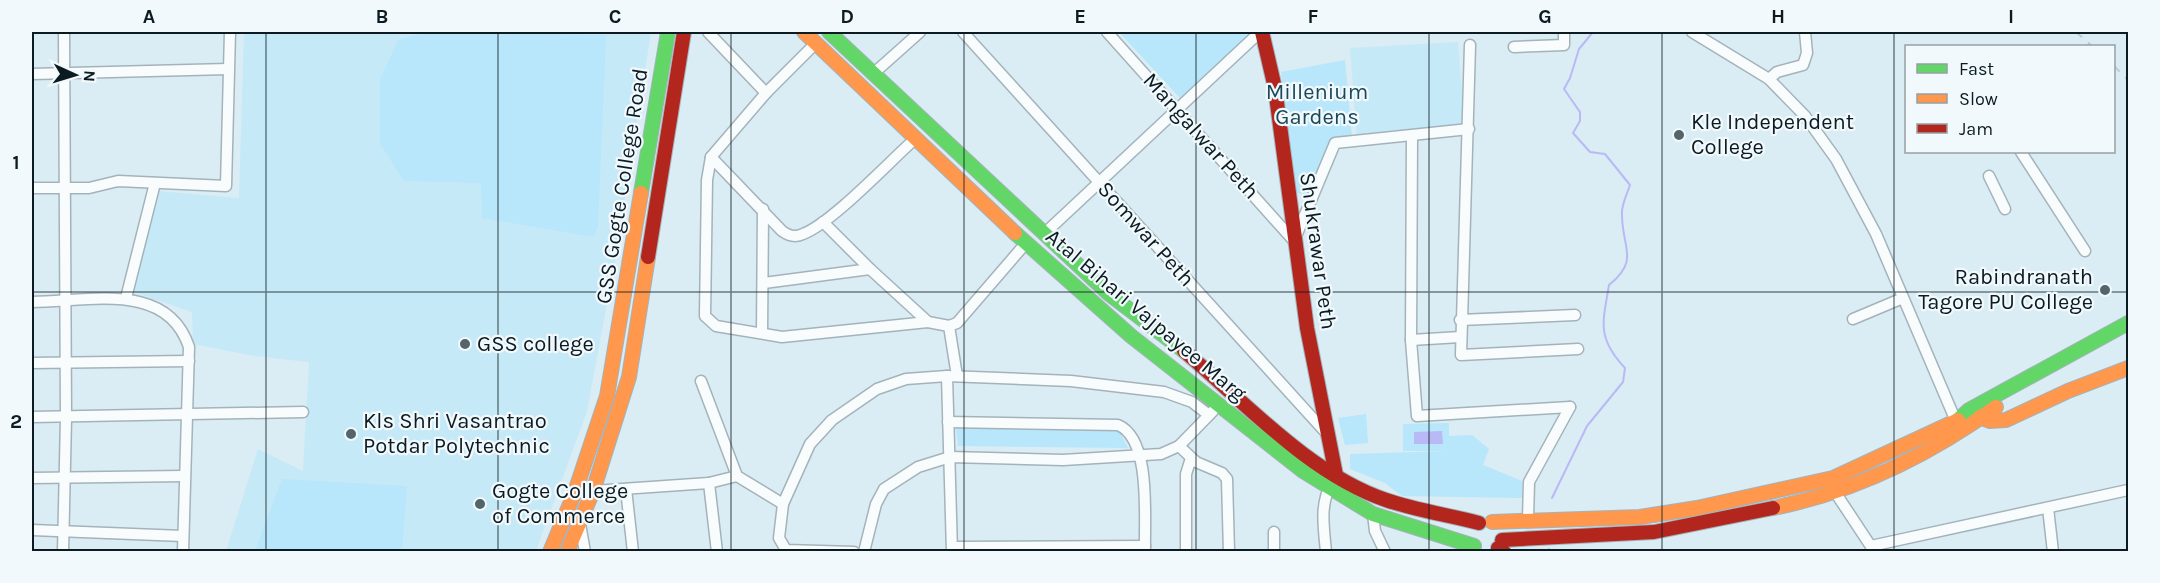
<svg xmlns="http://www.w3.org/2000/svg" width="2160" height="583" font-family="Karla,sans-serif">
<rect width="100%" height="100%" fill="#daecf4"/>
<g fill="#c6e9f8">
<path d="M244 32H651L617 250 587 411 536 551H226L258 449 303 471 309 362 254 356 193 344 192 312 133 292 158 191 239 198Z"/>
<path d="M1458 42 1465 128 1357 139 1350 48Z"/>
</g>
<g fill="#b8e6fa">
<path d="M426 32 606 35 598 226 594 237 482 218 481 183 404 181 380 144V80L398 40Z"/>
<path d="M1119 32H1248L1249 35 1181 99Z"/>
<path d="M1345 60 1352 137 1333 139 1311 194 1296 193 1281 72Z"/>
<path d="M1366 414 1368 443 1345 445 1338 418Z"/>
<path d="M955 421 1118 428 1128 448 958 446Z"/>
<path d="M1449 423V436L1472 435 1489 449 1483 465 1522 481V498L1402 496 1385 483 1350 469V454L1450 451H1403V424Z"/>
<path d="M282 479 407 486 402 551H255Z"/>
</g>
<path fill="#b9baf5" d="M1442 431 1443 444H1414V432Z"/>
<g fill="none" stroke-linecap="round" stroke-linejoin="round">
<g stroke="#b9baf5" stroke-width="2">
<path d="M1552 498 1587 426 1623 382 1625 368C1596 337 1603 322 1609 285 1641 259 1621 248 1622 212 1622 204 1627 194 1630 185L1605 154 1590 152 1573 133 1580 121V112L1564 89 1570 78 1579 49 1593 32"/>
<path d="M1549 549V552"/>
</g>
<defs>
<g id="street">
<path d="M708 32 766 93"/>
<path d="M963 32 1328 435"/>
<path d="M1107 32 1294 241 1335 143 1469 129"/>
<path d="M1692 32 1769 79 1805 116 1836 159 1876 234 1958 426"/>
<path d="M816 43 766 93 711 157 707 180 705 316 716 326 782 337 928 322"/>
<path d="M1470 45 1461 355 1578 349"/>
<path d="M1514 47 1564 45V32"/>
<path d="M874 73 920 32"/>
<path d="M32 74 228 69"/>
<path d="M1769 79 1777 72 1803 65 1807 53 1805 32"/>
<path d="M1412 136 1411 340 1417 416 1570 407"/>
<path d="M2021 152 2085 251"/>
<path d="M711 157 782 231C789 236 795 238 803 234 832 223 890 161 916 138"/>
<path d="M1989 176 2005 209"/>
<path d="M32 188H89L118 181 226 186 230 32"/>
<path d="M823 222 870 269 928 322 949 326 957 323 1026 243"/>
<path d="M1045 233 1260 32"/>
<path d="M764 283 870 269"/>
<path d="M126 298 155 183"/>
<path d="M32 302C87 302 167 280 189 347L183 552"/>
<path d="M1853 319 1903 298"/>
<path d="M1460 320 1575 315"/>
<path d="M949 326 957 376"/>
<path d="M762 333 763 209"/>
<path d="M1411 340 1460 337"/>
<path d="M32 363 189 361"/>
<path d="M947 376 952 552"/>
<path d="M701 381 737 476 783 504"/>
<path d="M32 417 303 412"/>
<path d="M948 422 1118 425C1152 439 1144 520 1145 552"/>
<path d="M1179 446 1196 462 1222 473 1227 479 1229 552"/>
<path d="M32 478 184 476"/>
<path d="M709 483 717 552"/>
<path d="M626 489 633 552"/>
<path d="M593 491 709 483 737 476"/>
<path d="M1835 492 1874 551"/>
<path d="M2048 508 2053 552"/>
<path d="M1373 514 1375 531 1385 552"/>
<path d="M1528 519 1529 482 1570 407"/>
<path d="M580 524 585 552"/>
<path d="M32 530 183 536"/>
<path d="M1274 532V552"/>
<path d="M1871 546 2128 490"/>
<path d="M953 547 1145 546"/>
<path d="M63 552 66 418 64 32"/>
<path d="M854 552 786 550 779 538 783 504 810 444 832 420 877 389 906 379 947 376 1071 381 1164 392 1192 402 1209 415"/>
<path d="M864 552 876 504 884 489 918 467 950 457 1063 460 1161 454 1179 446 1213 411"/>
<path d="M1186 552V474L1191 458"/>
<path d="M1326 552C1324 528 1319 504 1332 483"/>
</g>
<g id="fast">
<path d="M829 32 1109 294 1184 351"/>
<path d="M641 193 668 32"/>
<path d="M1015 233 1131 336 1303 471 1373 514 1474 546"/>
<path d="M1958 420 1969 410 2128 323"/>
</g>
<g id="slow">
<path d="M804 32 1015 233"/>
<path d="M1980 417 1990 421 2006 420 2068 391 2128 368"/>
<path d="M1773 508C1854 492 1929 455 1996 407"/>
<path d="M1492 522 1640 517 1697 508 1833 478 1958 420"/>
<path d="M550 552 575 492 607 396 641 193"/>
<path d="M567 552 593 491 629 377 648 257"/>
</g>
<g id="jam">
<path d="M1262 32 1275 88 1307 328 1336 475"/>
<path d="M648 257 684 32"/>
<path d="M1184 351C1245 402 1309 474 1386 500 1415 510 1448 515 1479 523"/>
<path d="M1502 540 1654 532 1773 508"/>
<path d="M1498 548 1504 552"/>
</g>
</defs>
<use href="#street" stroke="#a4b3ba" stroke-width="13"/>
<use href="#fast" stroke="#a4b3ba" stroke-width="16"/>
<use href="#slow" stroke="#a4b3ba" stroke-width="16"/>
<use href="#jam" stroke="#a4b3ba" stroke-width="16"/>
<use href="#street" stroke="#f9fcfd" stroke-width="10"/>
<use href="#fast" stroke="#63d668" stroke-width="14"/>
<use href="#slow" stroke="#ff974d" stroke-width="14"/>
<use href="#jam" stroke="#b3261e" stroke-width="14"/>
<g stroke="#c4c9cb" stroke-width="2" stroke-dasharray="8 8" stroke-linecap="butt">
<path d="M2076 32 2092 46"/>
<path d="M2114 66 2128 80"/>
</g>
</g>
<path fill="none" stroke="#0b1b21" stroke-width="1.5" stroke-opacity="0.55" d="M266 32V552M498 32V552M731 32V552M964 32V552M1196 32V552M1429 32V552M1662 32V552M1894 32V552M32 292H2128"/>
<g fill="#53646b" stroke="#f1f9fc" stroke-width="2">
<circle cx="1679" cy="135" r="6"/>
<circle cx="2105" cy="290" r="6"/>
<circle cx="465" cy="344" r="6"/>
<circle cx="351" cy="434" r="6"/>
<circle cx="480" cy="504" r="6"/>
</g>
<g text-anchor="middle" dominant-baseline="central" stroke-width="4.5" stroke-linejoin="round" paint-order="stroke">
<g font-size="22" fill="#1a4859" stroke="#f1f9fc">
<text x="1317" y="92">Millenium<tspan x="1317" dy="25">Gardens</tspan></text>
</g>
<g font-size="22" fill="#0b1b21" stroke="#f1f9fc" text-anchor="start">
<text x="1691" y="122">Kle Independent<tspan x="1691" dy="25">College</tspan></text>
<text x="2093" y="277" text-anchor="end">Rabindranath<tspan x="2093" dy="25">Tagore PU College</tspan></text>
<text x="477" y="344">GSS college</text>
<text x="363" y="421">Kls Shri Vasantrao<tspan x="363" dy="25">Potdar Polytechnic</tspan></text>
<text x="492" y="491">Gogte College<tspan x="492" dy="25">of Commerce</tspan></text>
</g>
<g font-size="22" fill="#0b1b21" stroke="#f1f9fc">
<text transform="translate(1201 136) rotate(48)">Mangalwar Peth</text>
<text transform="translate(622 186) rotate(-81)">GSS Gogte College Road</text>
<text transform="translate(1146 234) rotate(48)">Somwar Peth</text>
<text transform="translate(1318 251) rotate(82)">Shukrawar Peth</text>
<text transform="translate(1146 315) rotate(40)">Atal Bihari Vajpayee Marg</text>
</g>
</g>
<rect width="2160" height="583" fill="none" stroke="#f1f9fc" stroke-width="66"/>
<rect x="1905" y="45" width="210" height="108" fill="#f1f9fc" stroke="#95a0a4" stroke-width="1.5"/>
<rect x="1917" y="64" width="30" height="9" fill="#63d668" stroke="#95a0a4" stroke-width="1.5"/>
<text x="1959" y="75" font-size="18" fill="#0b1b21">Fast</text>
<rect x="1917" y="94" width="30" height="9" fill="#ff974d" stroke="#95a0a4" stroke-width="1.5"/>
<text x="1959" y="105" font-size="18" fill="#0b1b21">Slow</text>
<rect x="1917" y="124" width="30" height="9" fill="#b3261e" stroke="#95a0a4" stroke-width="1.5"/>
<text x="1959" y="135" font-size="18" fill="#0b1b21">Jam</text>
<g transform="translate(75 75) rotate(94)" stroke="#f1f9fc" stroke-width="4.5" paint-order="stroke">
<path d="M0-4.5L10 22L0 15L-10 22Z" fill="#0b1b21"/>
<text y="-9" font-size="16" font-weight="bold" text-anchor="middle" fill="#0b1b21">N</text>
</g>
<rect x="33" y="33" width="2094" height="517" fill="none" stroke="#0b1b21" stroke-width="2"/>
<g font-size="20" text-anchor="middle" font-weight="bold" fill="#0b1b21">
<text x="149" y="23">A</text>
<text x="382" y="23">B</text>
<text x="615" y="23">C</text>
<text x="847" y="23">D</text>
<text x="1080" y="23">E</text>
<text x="1313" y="23">F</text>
<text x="1545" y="23">G</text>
<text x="1778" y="23">H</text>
<text x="2011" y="23">I</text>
<text x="16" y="169">1</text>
<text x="16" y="428">2</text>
</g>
</svg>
